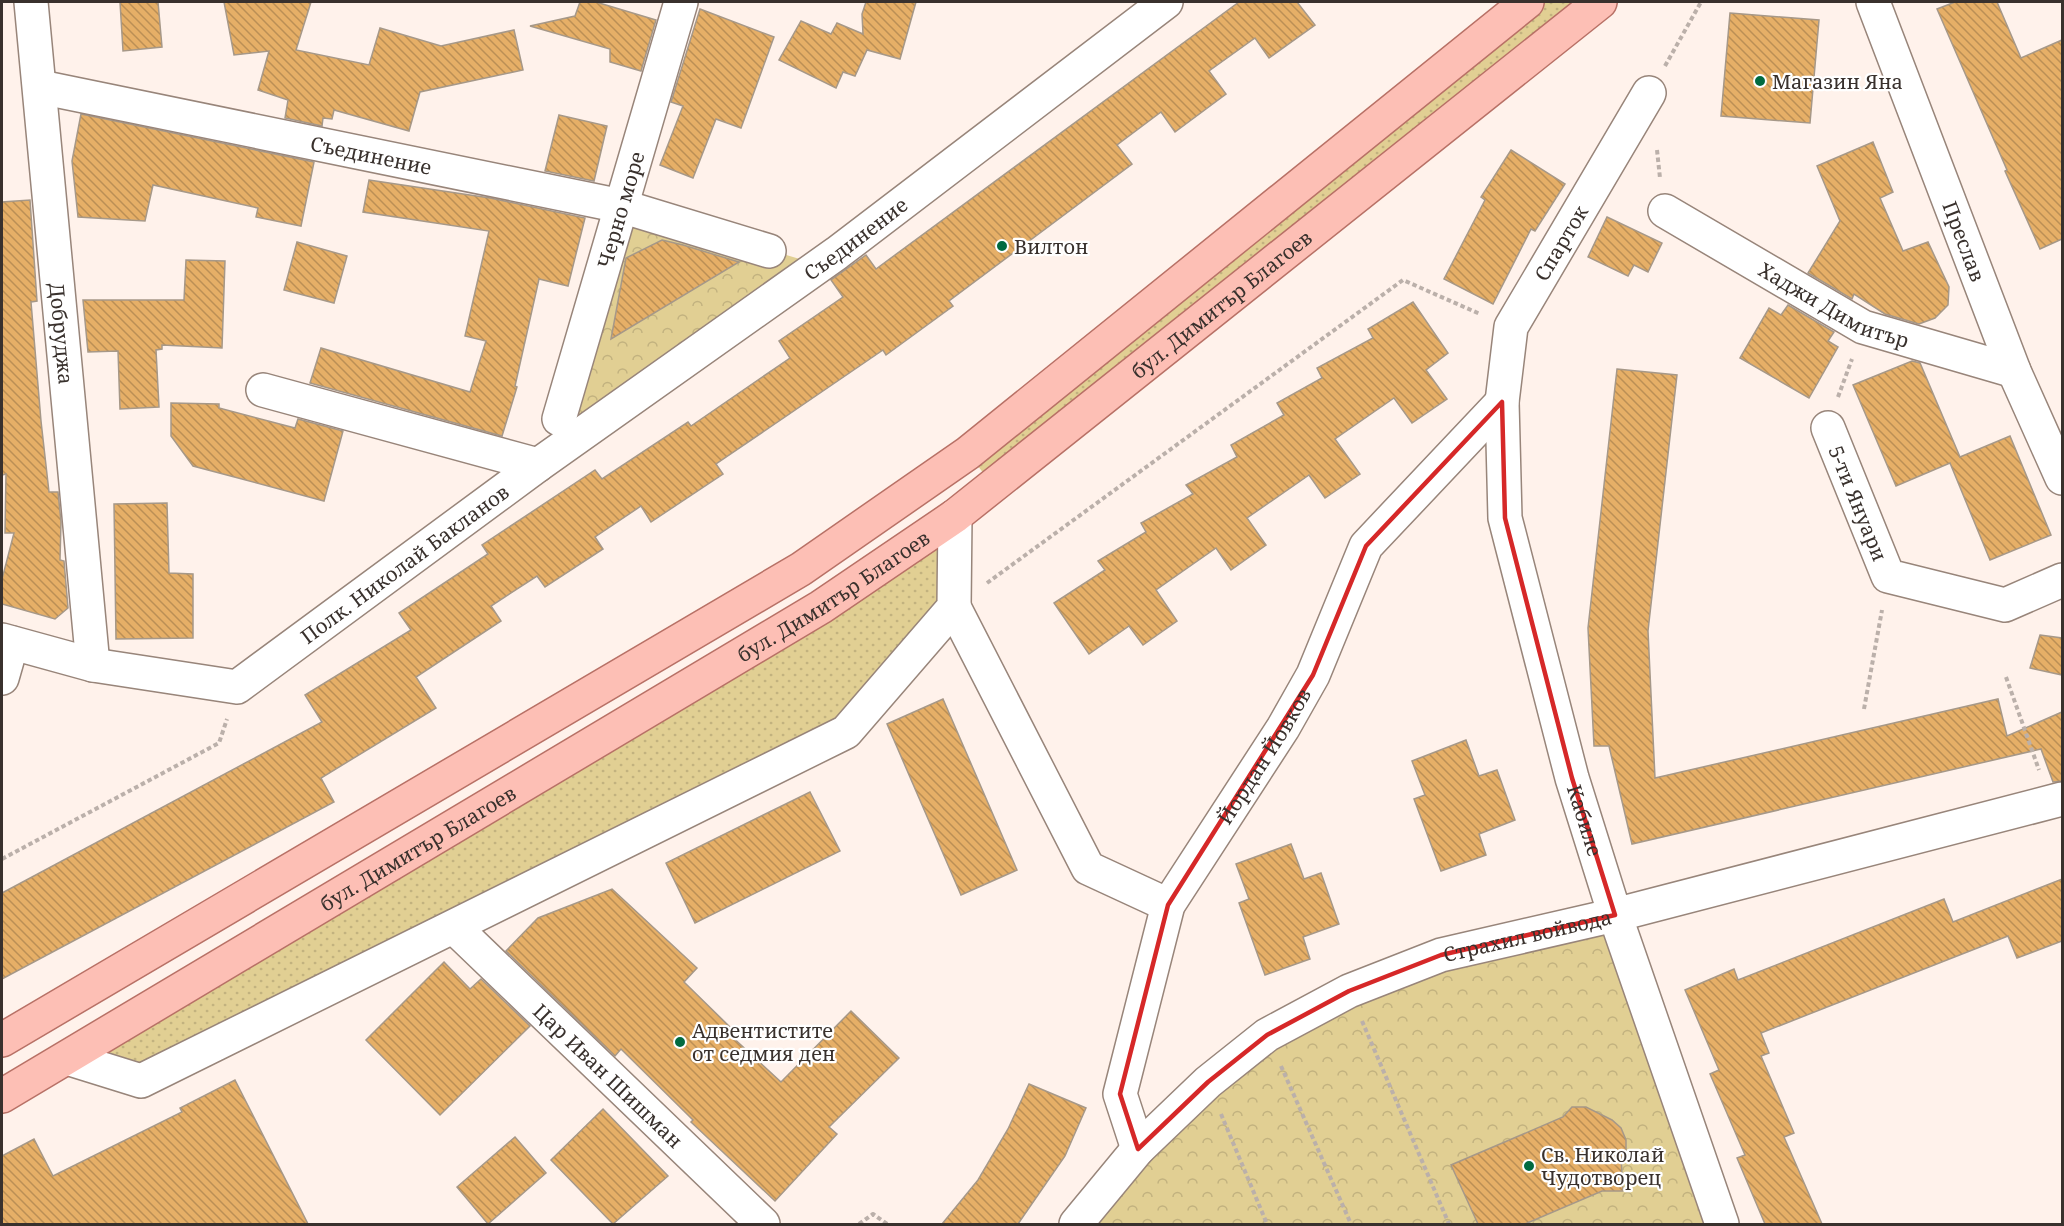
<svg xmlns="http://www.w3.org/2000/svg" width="2064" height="1226" font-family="'Noto Serif',serif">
<defs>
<pattern id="grass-dots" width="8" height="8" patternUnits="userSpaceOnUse" patternTransform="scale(1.5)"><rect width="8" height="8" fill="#e1cf93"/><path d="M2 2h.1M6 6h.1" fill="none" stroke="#c2b27f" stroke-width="1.8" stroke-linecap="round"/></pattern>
<pattern id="park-crowns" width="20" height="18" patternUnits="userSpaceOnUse" patternTransform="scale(1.5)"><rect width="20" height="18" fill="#e1cf93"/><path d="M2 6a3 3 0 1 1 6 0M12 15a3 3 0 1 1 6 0" fill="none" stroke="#c2b27f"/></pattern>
<pattern id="building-back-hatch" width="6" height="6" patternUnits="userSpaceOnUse" patternTransform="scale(1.5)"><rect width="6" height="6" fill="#e6af67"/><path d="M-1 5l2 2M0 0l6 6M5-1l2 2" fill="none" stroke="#bb8f55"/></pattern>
</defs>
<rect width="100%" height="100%" fill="#fff2eb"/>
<g fill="url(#grass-dots)">
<path d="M1527 2H1600L994 487 968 453Z"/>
<path d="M955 516 954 607 846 732 141 1081 67 1058Z"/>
</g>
<g fill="url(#park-crowns)">
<path d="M621 206 820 265 538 465 559 419Z"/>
<path d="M1615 915 1722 1224H1076L1138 1149 1349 991Z"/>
</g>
<g fill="url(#building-back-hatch)" stroke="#a69888" stroke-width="1.5">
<path d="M120 2H158L162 47 123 51Z"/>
<path d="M224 2H311L296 50 369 65 380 28 441 46 514 30 523 70 420 92 409 131 334 110 332 119 323 118 322 126 285 118 288 100 258 90 269 51 234 55Z"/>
<path d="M580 2H596L656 20 641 71 610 62V49L530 26 575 16Z"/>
<path d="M866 2H916L900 59 867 50 855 76 843 72 836 88 779 60 801 21 831 34 837 23 863 34 862 14Z"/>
<path d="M1239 2H1297L1315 25 1269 58 1255 38 1209 71 1226 94 1175 132 1161 112 1117 145 1132 164 949 301 953 306 886 355 883 350 716 464 723 474 651 522 641 506 595 537 603 549 545 587 537 576 491 606 501 621 416 677 436 708 321 778 334 802 2 979V893L322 722 305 695 411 630 399 613 488 554 482 545 595 470 602 479 688 422 691 426 790 358 779 341 843 297 831 280 866 255 876 269Z"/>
<path d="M1955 2H1997L2021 58 2062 40V239L2040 249 2005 171 2007 170 1937 9Z"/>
<path d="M700 9 774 37 741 128 716 119 693 178 660 165 683 106 671 102Z"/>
<path d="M1730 13 1819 20 1810 123 1721 116Z"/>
<path d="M81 114 314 162 301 226 256 217 258 208 153 185 145 221 78 217 72 161Z"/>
<path d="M559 115 607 126 594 181 545 171Z"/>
<path d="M1873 142 1893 192 1880 198 1903 251 1928 242 1949 287 1948 305 1935 318 1919 324 1885 314 1854 294 1852 299 1808 273 1840 221 1817 166Z"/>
<path d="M1511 150 1565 184 1535 231 1531 229 1493 304 1444 279 1485 200 1481 197Z"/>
<path d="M369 180 490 198 585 218 568 286 539 279 515 386 517 387 502 436 310 383 321 348 470 392 486 341 465 336 489 231 363 212Z"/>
<path d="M30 200 37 301 31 302 41 421 49 492H58L61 522 60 560 64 561 68 608 55 619 2 604V579L14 533H5L6 474 2 475V202Z"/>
<path d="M1607 217 1662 243 1648 272 1634 265 1628 276 1588 257Z"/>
<path d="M662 240 683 245 739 262 611 339 626 258Z"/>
<path d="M297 242 347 256 334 303 284 290Z"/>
<path d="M186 260 225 261 222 348 162 345V349L156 350 159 407 120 409 118 351 88 352 83 300H184Z"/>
<path d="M1413 302 1448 353 1426 370 1447 399 1412 423 1394 398 1335 439 1360 474 1325 498 1309 475 1247 518 1266 545 1231 570 1216 548 1156 590 1177 621 1143 645 1129 626 1089 654 1054 603 1105 570 1098 561 1146 532 1141 523 1193 494 1186 485 1237 457 1231 445 1284 415 1277 403 1322 378 1317 368 1373 338 1368 329Z"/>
<path d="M1788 305 1834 332 1828 341 1838 347 1809 398 1740 358 1769 308 1781 315Z"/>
<path d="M1912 361 1920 363 1960 457 2010 436 2051 535 1990 560 1950 463 1896 486 1853 385Z"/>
<path d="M1617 369 1677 375 1648 631 1655 778 1998 699 2007 736 2062 712V781L2053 782 2041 749 1632 844 1609 746H1594L1588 628Z"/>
<path d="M171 403 219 404V408L295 428 298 419 343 431 324 501 193 466 171 436Z"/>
<path d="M167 503 169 573 193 574V638L116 639 114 504Z"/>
<path d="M2040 635 2062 638V675L2030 668Z"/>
<path d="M943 699 1017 870 961 895 887 724Z"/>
<path d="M1466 740 1479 776 1497 770 1515 820 1479 834 1486 855 1441 871 1414 799 1425 795 1412 761Z"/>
<path d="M810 792 840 851 695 923 666 863Z"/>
<path d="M1291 844 1304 879 1321 873 1339 924 1303 937 1310 959 1265 975 1239 903 1249 899 1236 864Z"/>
<path d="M2062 879V941L2017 958 2008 936 1761 1033 1769 1053 1761 1056 1794 1133 1784 1137 1822 1224H1765L1737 1158 1745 1155 1710 1074 1719 1070 1685 990 1734 969 1738 980 1944 899 1953 922Z"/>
<path d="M612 889 697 968 684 982 732 1029 728 1033 781 1082 851 1011 899 1058 829 1127 837 1134 775 1201 691 1122 693 1120 621 1049 615 1056 506 951 538 918Z"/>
<path d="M444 962 470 989 481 979 530 1026 440 1115 366 1040Z"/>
<path d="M235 1080 308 1224H2V1156L34 1139 53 1176 182 1112 180 1108Z"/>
<path d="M1029 1084 1086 1108 1065 1156 1018 1224H942L978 1180 1008 1129Z"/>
<path d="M1572 1107H1586L1612 1120 1621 1128 1626 1140V1153L1621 1157 1623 1191H1602L1525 1224H1478L1451 1165 1563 1117Z"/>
<path d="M603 1109 668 1176 613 1224 551 1160Z"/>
<path d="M515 1137 546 1173 488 1224 457 1187Z"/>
</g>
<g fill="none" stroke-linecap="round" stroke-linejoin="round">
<defs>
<g id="minor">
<path id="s1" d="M31 2 93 665"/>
<path id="s2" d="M1873 2 2014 371 2062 478"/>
<path id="s3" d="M40 87 621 206 769 251"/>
<path id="s4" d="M1649 93 1511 327 1502 402 1505 518 1572 778 1615 915 1722 1224"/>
<path id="s5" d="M1665 211 1863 327 2014 371"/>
<path d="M263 390 538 465"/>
<path id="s6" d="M559 419 681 2"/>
<path id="s7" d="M1828 428 1888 576 2005 605 2062 580"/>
<path d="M954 607 1088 868 1168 905"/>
<path id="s8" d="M2 640 93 665 237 687 538 465 837 253 1166 2"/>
<path d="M2 678 12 643"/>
<path id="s9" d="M454 927 763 1224"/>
<path d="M67 1058 141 1081 846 732 954 607 955 516"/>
<path id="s10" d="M1138 1149 1120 1094 1168 905 1283 728 1313 675 1366 546 1502 402"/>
<path id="s11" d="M1076 1224 1138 1149 1208 1082 1267 1035 1349 991 1441 955 1615 915 2062 799"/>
</g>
<g id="major">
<path d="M2 1040 801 569 968 453 1527 2"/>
<path id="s12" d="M2 1096 821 607 955 516 1600 2"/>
</g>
</defs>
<use href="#minor" stroke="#98857a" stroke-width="36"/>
<use href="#major" stroke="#b87166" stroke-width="36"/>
<g stroke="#bbb0aa" stroke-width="4" stroke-dasharray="4.5 3" stroke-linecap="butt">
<path d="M1665 66 1701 2"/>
<path d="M1657 150 1660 178"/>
<path d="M1838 397 1852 359"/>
<path d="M987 583 1403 280 1480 314"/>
<path d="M2006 677 2039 770"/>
<path d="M1864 709 1882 610"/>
<path d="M2 859 219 743 227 719"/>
<path d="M1362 1021 1449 1224"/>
<path d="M1281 1066 1351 1224"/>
<path d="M1221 1114 1267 1224"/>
<path d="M859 1224 873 1214 887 1224"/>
</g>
<use href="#minor" stroke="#fff" stroke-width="33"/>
<use href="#major" stroke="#fdbfb5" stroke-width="33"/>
</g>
<path fill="none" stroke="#d62828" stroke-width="4.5" stroke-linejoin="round" d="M1502 402 1505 518 1572 778 1615 915 1441 955 1349 991 1267 1035 1208 1082 1138 1149 1120 1094 1168 905 1313 675 1366 546Z"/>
<g fill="#016a40" stroke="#fff" stroke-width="2">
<circle cx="1760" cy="81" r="6"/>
<circle cx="1002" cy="246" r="6"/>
<circle cx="680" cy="1042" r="6"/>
<circle cx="1529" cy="1166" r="6"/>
</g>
<g text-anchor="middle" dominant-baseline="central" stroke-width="4.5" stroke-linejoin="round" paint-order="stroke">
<g font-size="20" fill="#39312d" stroke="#fff" text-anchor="start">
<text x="1772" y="81">Магазин Яна</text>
<text x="1014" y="246">Вилтон</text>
<text x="692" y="1030">Адвентистите<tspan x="692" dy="23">от седмия ден</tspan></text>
<text x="1541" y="1154">Св. Николай<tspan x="1541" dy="23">Чудотворец</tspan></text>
</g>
<g font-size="20" fill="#39312d" stroke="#fff">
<text stroke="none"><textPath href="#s3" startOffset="338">Съединение</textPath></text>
<text stroke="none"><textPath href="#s6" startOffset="218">Черно море</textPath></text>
<text stroke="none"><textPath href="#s8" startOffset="1004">Съединение</textPath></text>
<text stroke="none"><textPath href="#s2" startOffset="256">Преслав</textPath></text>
<text transform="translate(1561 243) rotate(-59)">Спарток</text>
<text stroke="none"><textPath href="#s5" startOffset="194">Хаджи Димитър</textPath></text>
<text stroke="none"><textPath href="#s12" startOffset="1456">бул. Димитър Благоев</textPath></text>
<text stroke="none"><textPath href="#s1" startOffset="333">Добруджа</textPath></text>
<text stroke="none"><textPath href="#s7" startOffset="81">5-ти Януари</textPath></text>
<text stroke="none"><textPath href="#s8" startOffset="448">Полк. Николай Бакланов</textPath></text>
<text stroke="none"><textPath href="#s12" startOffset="970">бул. Димитър Благоев</textPath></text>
<text stroke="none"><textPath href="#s10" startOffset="430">Йордан Йовков</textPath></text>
<text stroke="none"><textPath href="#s4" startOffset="776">Кабиле</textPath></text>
<text stroke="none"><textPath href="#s12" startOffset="484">бул. Димитър Благоев</textPath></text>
<text stroke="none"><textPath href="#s11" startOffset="550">Страхил войвода</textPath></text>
<text stroke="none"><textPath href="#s9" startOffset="214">Цар Иван Шишман</textPath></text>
</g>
</g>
<rect width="2064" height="1226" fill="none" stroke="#39312d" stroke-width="6"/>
</svg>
